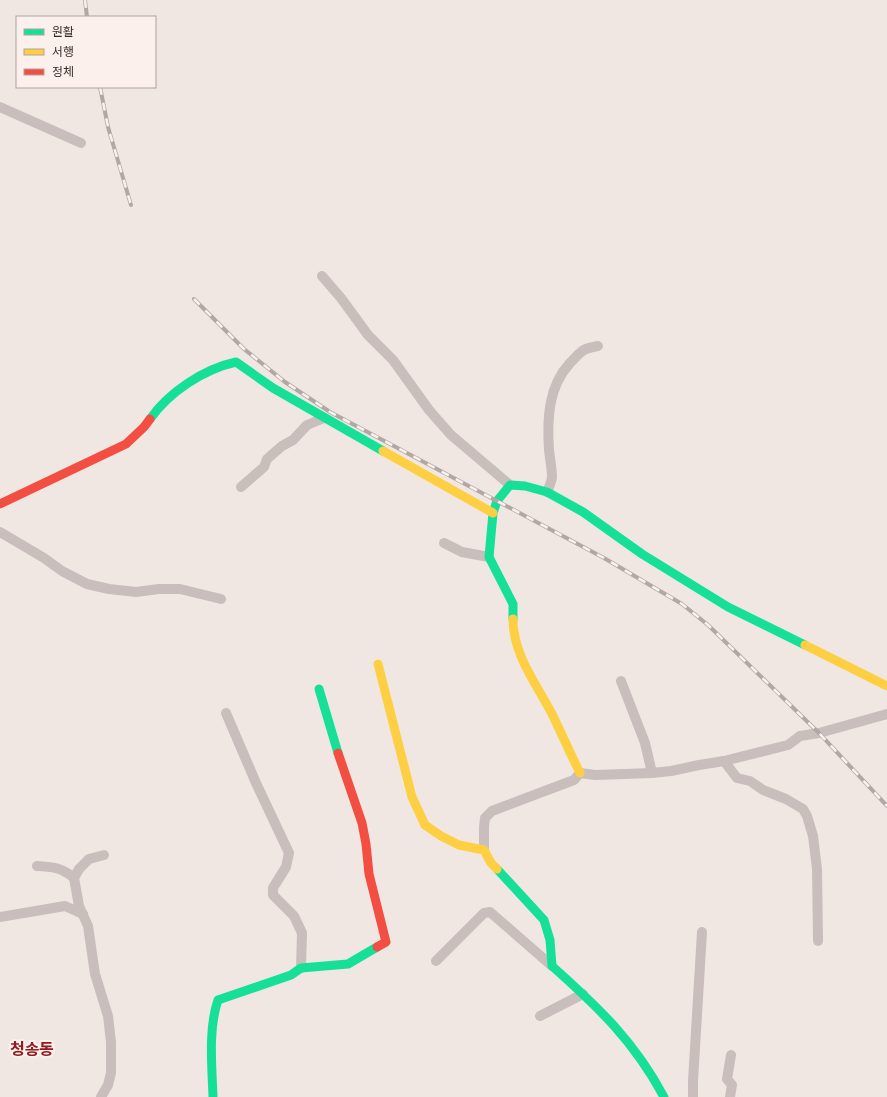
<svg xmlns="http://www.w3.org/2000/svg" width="887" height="1097" font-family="'PT Sans','Noto Sans KR',sans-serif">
<rect width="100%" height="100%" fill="#f0e7e3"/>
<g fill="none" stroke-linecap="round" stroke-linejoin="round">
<g stroke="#c9bebc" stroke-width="10">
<path d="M0 107 81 143"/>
<path d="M322 276 341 298 368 335 393 360 429 410 451 435 510 485"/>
<path d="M241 487 264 467 267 459 282 446 293 440 307 425 324 418"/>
<path d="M547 492C549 488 551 482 552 478 552 469 550 459 549 450 547 419 548 387 570 363 582 351 581 349 598 346"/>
<path d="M0 532 44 558 62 571 87 584 109 589 136 592 159 589H180L221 599"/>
<path d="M444 543 462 552 489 557"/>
<path d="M621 681 645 743 652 773"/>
<path d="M226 713 256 783 289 853 286 867 273 888V895L294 916 302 933 301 968"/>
<path d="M724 761 737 778 750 781 763 790 786 799 803 809 807 816 813 836 817 869 818 941"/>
<path d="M484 850V827L485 818 492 811 574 780 580 773 595 775 652 773 671 771 699 765 724 761 788 745 800 736 819 733 887 714"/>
<path d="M37 866C53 867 61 867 74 878"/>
<path d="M0 917 65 906 83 914"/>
<path d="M436 961 484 913 490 912 552 966"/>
<path d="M540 1016 583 994"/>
<path d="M101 1097 108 1085 111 1073V1042L108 1016 95 974 88 926 79 906 74 878 79 869 89 859 104 855"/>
<path d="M693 1097V1081L702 932"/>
<path d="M730 1097 732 1085 727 1079 731 1055"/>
</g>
<g stroke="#16e098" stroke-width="9">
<path d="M150 419C169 392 204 369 236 362L273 388 383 451"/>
<path d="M513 619V604L489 557 493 513 497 501 510 485 525 486 547 492 583 512 642 554 728 607 805 645"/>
<path d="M319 689 338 753"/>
<path d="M497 869 544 920 550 940 552 966C599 1008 634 1041 664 1097"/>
<path d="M213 1097C212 1066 208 1029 218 1000L291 975 301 968 348 964 377 947"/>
</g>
<g stroke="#ffcf43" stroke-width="9">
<path d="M383 451 493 513"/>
<path d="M513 619C513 654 535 682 551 712 561 732 570 753 580 773"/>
<path d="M805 645 887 686"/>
<path d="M378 664 412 797 425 825 441 836 459 845 484 850 491 863 497 869"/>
</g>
<g stroke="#f24e42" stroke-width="9">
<path d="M0 504 126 444 144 427 150 419"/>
<path d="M338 753 362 823 366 844 369 874 386 942 377 947"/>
</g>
<defs>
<g id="rail">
<path d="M85 0 87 17"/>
<path d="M100 87 108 127 131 205"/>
<path d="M194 299 244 349 285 382 330 412 604 558 682 604 708 625 819 733 887 806"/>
</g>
</defs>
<use href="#rail" stroke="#b1a8a6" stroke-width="4"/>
<use href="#rail" stroke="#fbf0eb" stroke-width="2.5" stroke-dasharray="8" stroke-linecap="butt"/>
</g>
<g text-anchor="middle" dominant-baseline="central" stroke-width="4" stroke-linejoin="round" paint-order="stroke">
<g font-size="16" font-weight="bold" fill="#911b20" stroke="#fbf0eb">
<text x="32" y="1049">청송동</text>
</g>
</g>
<rect x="16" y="16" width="140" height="72" fill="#fbf0eb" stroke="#aea19d"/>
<rect x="24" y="29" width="20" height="6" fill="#16e098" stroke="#aea19d"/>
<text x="52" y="36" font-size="12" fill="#3b2a29">원활</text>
<rect x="24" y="49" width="20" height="6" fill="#ffcf43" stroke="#aea19d"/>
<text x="52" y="56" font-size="12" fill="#3b2a29">서행</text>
<rect x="24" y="69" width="20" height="6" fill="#f24e42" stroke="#aea19d"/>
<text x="52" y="76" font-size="12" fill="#3b2a29">정체</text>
</svg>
